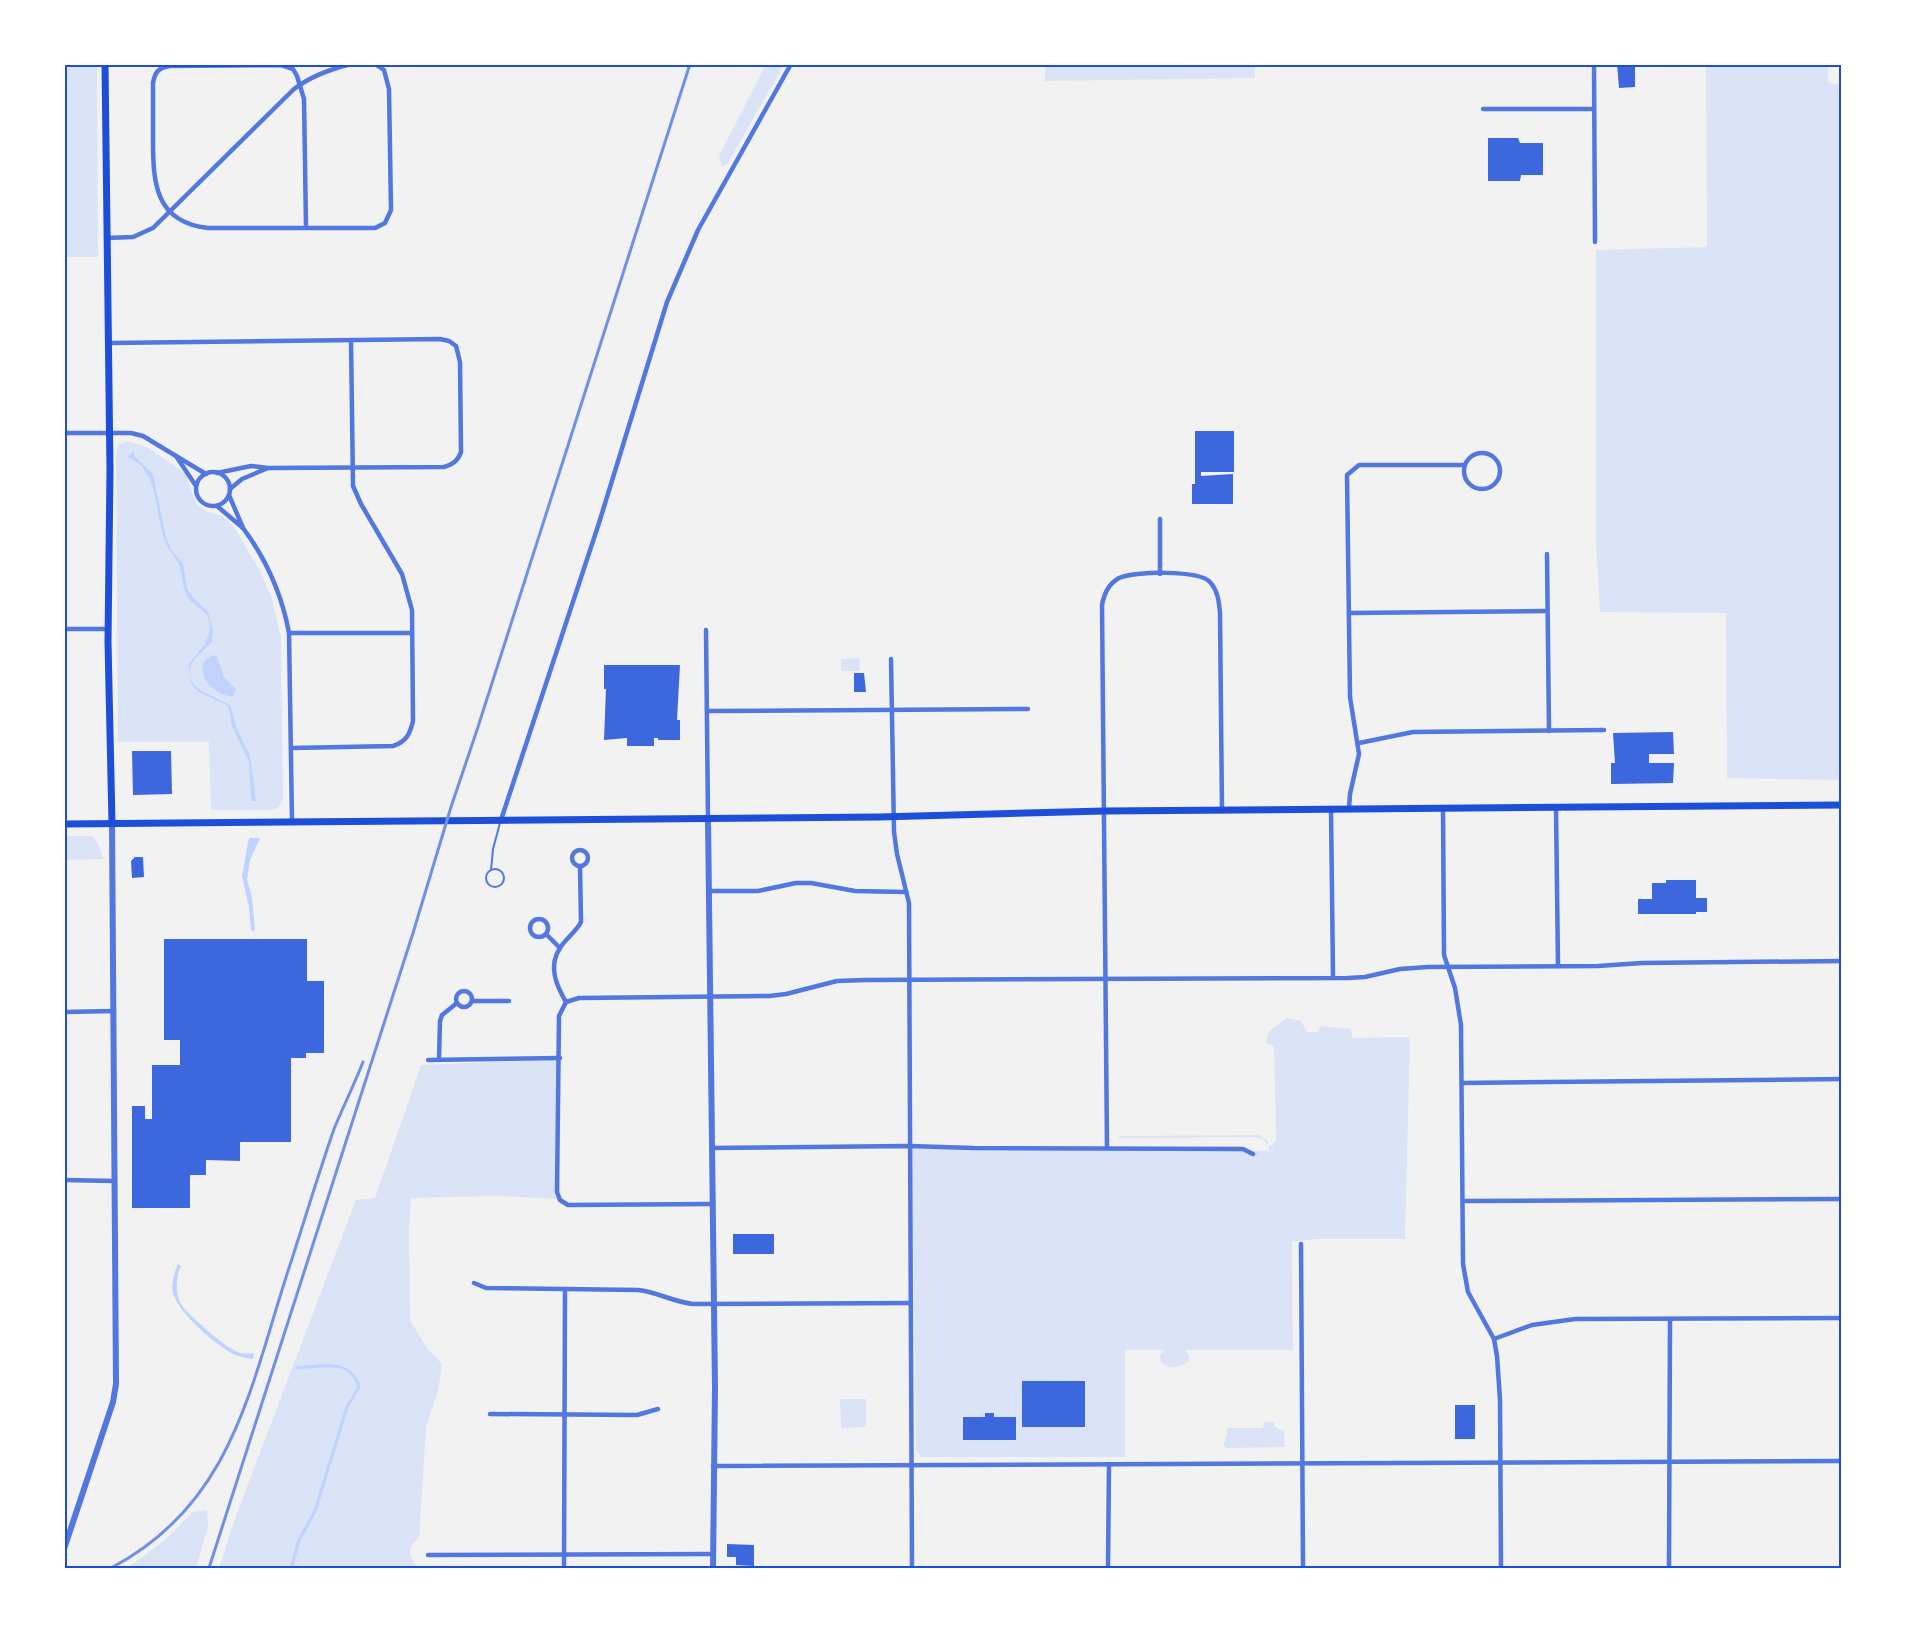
<svg xmlns="http://www.w3.org/2000/svg" width="1906" height="1633" font-family="'Golos Text',sans-serif">
<rect width="100%" height="100%" fill="#f2f2f2"/>
<g fill="#dbe4f7">
<path d="M766 64 784 65 728 163 722 167 719 156Z"/>
<path d="M64 65H97L98 257H65Z"/>
<path d="M1045 65H1255V78L1045 81Z"/>
<path d="M1706 65H1828V83L1841 85V780L1727 778 1726 613 1600 612 1596 541V250L1707 247Z"/>
<path d="M128 441 147 447 185 473 197 505 206 511 222 516 234 527 260 571 272 599 281 638 283 799 279 807 272 810H211L209 742H118L116 454 118 445Z"/>
<path d="M859 658 860 671H841V659Z"/>
<path d="M65 836H92L99 845 103 859 65 860Z"/>
<path d="M1287 1018 1301 1021 1307 1032H1317L1321 1026 1350 1029 1353 1038 1410 1037 1405 1239H1314L1292 1242 1293 1350H1185L1189 1355V1361C1180 1368 1170 1370 1161 1362L1160 1355 1164 1350H1125V1457H921L916 1450 912 1149H1193L1269 1151V1146L1271 1145 1274 1151 1272 1144 1276 1141 1274 1046 1266 1043 1268 1032Z"/>
<path d="M559 1059 556 1199 497 1196 411 1198 409 1231 410 1320 427 1348 442 1364 438 1391 426 1427 419 1538C406 1547 408 1560 420 1568H219L234 1521 356 1200 375 1198 421 1065Z"/>
<path d="M1259 1135 1269 1142 1267 1144 1263 1139 1252 1137 1119 1138V1136Z"/>
<path d="M840 1399H866V1427L841 1428Z"/>
<path d="M1264 1422H1274L1275 1427 1284 1431 1285 1447 1226 1448 1223 1446 1227 1435V1428H1263Z"/>
<path d="M207 1510 208 1527 196 1568H127L165 1540 192 1512Z"/>
</g>
<g fill="#bfd3fe">
<path d="M134 451V456L153 474 166 538 172 551 183 563 187 589 193 597 208 612 213 630 212 642C205 649 197 655 192 663 179 688 215 696 230 705L237 729 250 756 256 801H251L249 762 232 726 228 706C208 694 186 695 189 664 198 652 211 640 210 625 210 612 197 608 190 600 181 589 184 578 179 565 176 557 168 550 165 541 154 513 160 469 127 457Z"/>
<path d="M213 655 217 657 224 677 236 689 233 696C219 698 194 676 205 661 207 658 210 657 213 655Z"/>
<path d="M249 838H260L250 860 247 880 252 897 255 930 251 931 249 907 242 876Z"/>
<path d="M178 1264 181 1266C176 1275 175 1292 180 1302 185 1313 220 1342 232 1349 238 1353 246 1355 254 1353L253 1359C247 1358 240 1357 235 1355 217 1346 181 1315 174 1296 170 1287 174 1273 178 1264Z"/>
</g>
<g fill="none" stroke-linecap="round" stroke-linejoin="round">
<path stroke="#bfd3fe" stroke-width="3" d="M291 1568 299 1540 315 1511 347 1407 359 1387C352 1358 320 1366 297 1368"/>
</g>
<g fill="#3d67dc">
<path d="M1617 64H1635V87L1619 88Z"/>
<path d="M1488 138H1518L1520 143H1543V175H1521L1520 181H1488Z"/>
<path d="M1195 431H1234V472H1201V476L1233 474V504H1192V484H1195Z"/>
<path d="M604 665H680L677 720H680V740H658V738H654V746H627V738L604 740 606 689H604Z"/>
<path d="M854 673H864L866 692H854Z"/>
<path d="M1673 732 1674 754H1649V763H1674L1673 783 1611 784V763H1615L1613 733Z"/>
<path d="M132 751H171L172 794 133 795Z"/>
<path d="M135 857H143L144 877 132 878 131 861Z"/>
<path d="M1666 880H1696V898H1707V912H1696V914H1638V899H1652V883H1666Z"/>
<path d="M164 939H307V981H324V1053H306V1058H291V1142H240V1161L206 1160V1175H190V1208H132V1106H145V1119H152V1065H180V1040H164Z"/>
<rect x="733" y="1234" width="41" height="20"/>
<rect x="1022" y="1381" width="63" height="46"/>
<rect x="1455" y="1405" width="20" height="34"/>
<path d="M985 1413H994V1417H1016V1440H963V1417H985Z"/>
<path d="M727 1544 754 1545V1566L736 1565V1557H727Z"/>
</g>
<g fill="none" stroke-linecap="round" stroke-linejoin="round">
<g stroke="#5277de" stroke-width="2">
<circle cx="495" cy="878" r="9"/>
<path d="M491 870 493 849 500 823"/>
</g>
<g stroke="#5277de" stroke-width="4.5">
<path d="M1594 64 1595 242"/>
<path d="M1483 109H1594"/>
<path d="M306 227 304 99 297 76 293 69 281 65 170 66C158 68 155 72 153 83 153 102 153 121 153 140 153 183 155 222 208 228H375L385 223 391 210 389 89 384 70 375 64"/>
<path d="M107 238 133 237 153 228 294 89C311 76 331 69 351 64"/>
<path d="M109 343 440 339 449 341 456 346 460 362 461 452C458 461 453 464 444 467L268 468"/>
<path d="M64 433H131L143 436 176 456"/>
<circle cx="1482" cy="471" r="18"/>
<circle cx="213" cy="489" r="17"/>
<path d="M217 473 251 466 268 468 242 479 230 489"/>
<path d="M196 486 176 456 206 474"/>
<path d="M217 506 243 528 229 495"/>
<path d="M1160 519V574"/>
<path d="M243 528C266 559 282 595 289 633L292 821"/>
<path d="M1547 554 1549 731"/>
<path d="M1349 613 1547 611"/>
<path d="M64 629H108"/>
<path d="M706 630 708 819"/>
<path d="M289 633H412"/>
<path d="M891 659 894 832 897 854 909 903 912 1568"/>
<path d="M707 711 1028 709"/>
<path d="M1359 743 1413 732 1604 730"/>
<path d="M291 748 393 746C406 742 410 734 413 721L412 610 402 574 361 504 353 486 351 340"/>
<path d="M1443 808 1444 955 1455 988 1461 1025 1463 1264 1468 1292 1494 1339 1497 1356 1500 1400 1501 1568"/>
<path d="M1556 808 1558 966"/>
<path d="M1331 809 1333 976"/>
<path d="M1349 809 1350 794 1359 754 1350 697 1347 475 1359 465H1465"/>
<path d="M501 820 599 523 667 302 698 230 791 64"/>
<circle cx="580" cy="858" r="8"/>
<path d="M709 891H758L796 883H811L855 891 905 892"/>
<circle cx="539" cy="928" r="9"/>
<path d="M546 934 560 948"/>
<circle cx="464" cy="999" r="8"/>
<path d="M472 1001H509"/>
<path d="M566 1002C556 985 548 966 560 948 566 938 576 932 581 922L580 867"/>
<path d="M64 1012 114 1011"/>
<path d="M439 1059 440 1021 442 1015 457 1003"/>
<path d="M428 1060 560 1058"/>
<path d="M1462 1083 1842 1079"/>
<path d="M1107 1147 1102 605C1104 594 1108 584 1119 578 1134 571 1199 570 1210 582 1218 591 1219 602 1220 613L1222 811"/>
<path d="M712 1148 909 1146 973 1148 1243 1149 1253 1154"/>
<path d="M64 1180 114 1181"/>
<path d="M1463 1201 1842 1199"/>
<path d="M713 1204 568 1205 560 1200 557 1192 559 1016 566 1002 579 998 769 996 786 994 837 981 865 980 1348 978 1365 977 1400 969 1428 967 1598 966 1642 963 1842 961"/>
<path d="M1301 1244 1303 1568"/>
<path d="M474 1283 486 1288 638 1290C658 1292 673 1302 693 1304L911 1303"/>
<path d="M1494 1339 1532 1325 1575 1319 1842 1318"/>
<path d="M490 1414 637 1415 658 1409"/>
<path d="M713 1466 1842 1461"/>
<path d="M428 1555 712 1554"/>
<path d="M564 1568 565 1289"/>
<path d="M1108 1568 1109 1464"/>
<path d="M1669 1568 1670 1319"/>
</g>
<g stroke="#5277de" stroke-width="6">
<path d="M708 819 715 1388 713 1568"/>
<path d="M64 1549 113 1402 116 1384 112 823"/>
</g>
<g stroke="#1d4ed8" stroke-width="7">
<path d="M105 64 110 470 108 642 112 823"/>
<path d="M64 824 880 817 1104 811 1842 805"/>
</g>
<g stroke="#7290e2" stroke-width="3">
<path d="M111 1568C233 1504 250 1387 289 1268 304 1222 318 1175 334 1129 343 1107 354 1085 363 1062"/>
<path d="M209 1568 413 933 451 807 477 730 690 64"/>
</g>
</g>
<rect width="1906" height="1633" fill="none" stroke="#ffffff" stroke-width="132"/>
<rect x="66" y="66" width="1774" height="1501" fill="none" stroke="#1d4ed8" stroke-width="2"/>
</svg>
